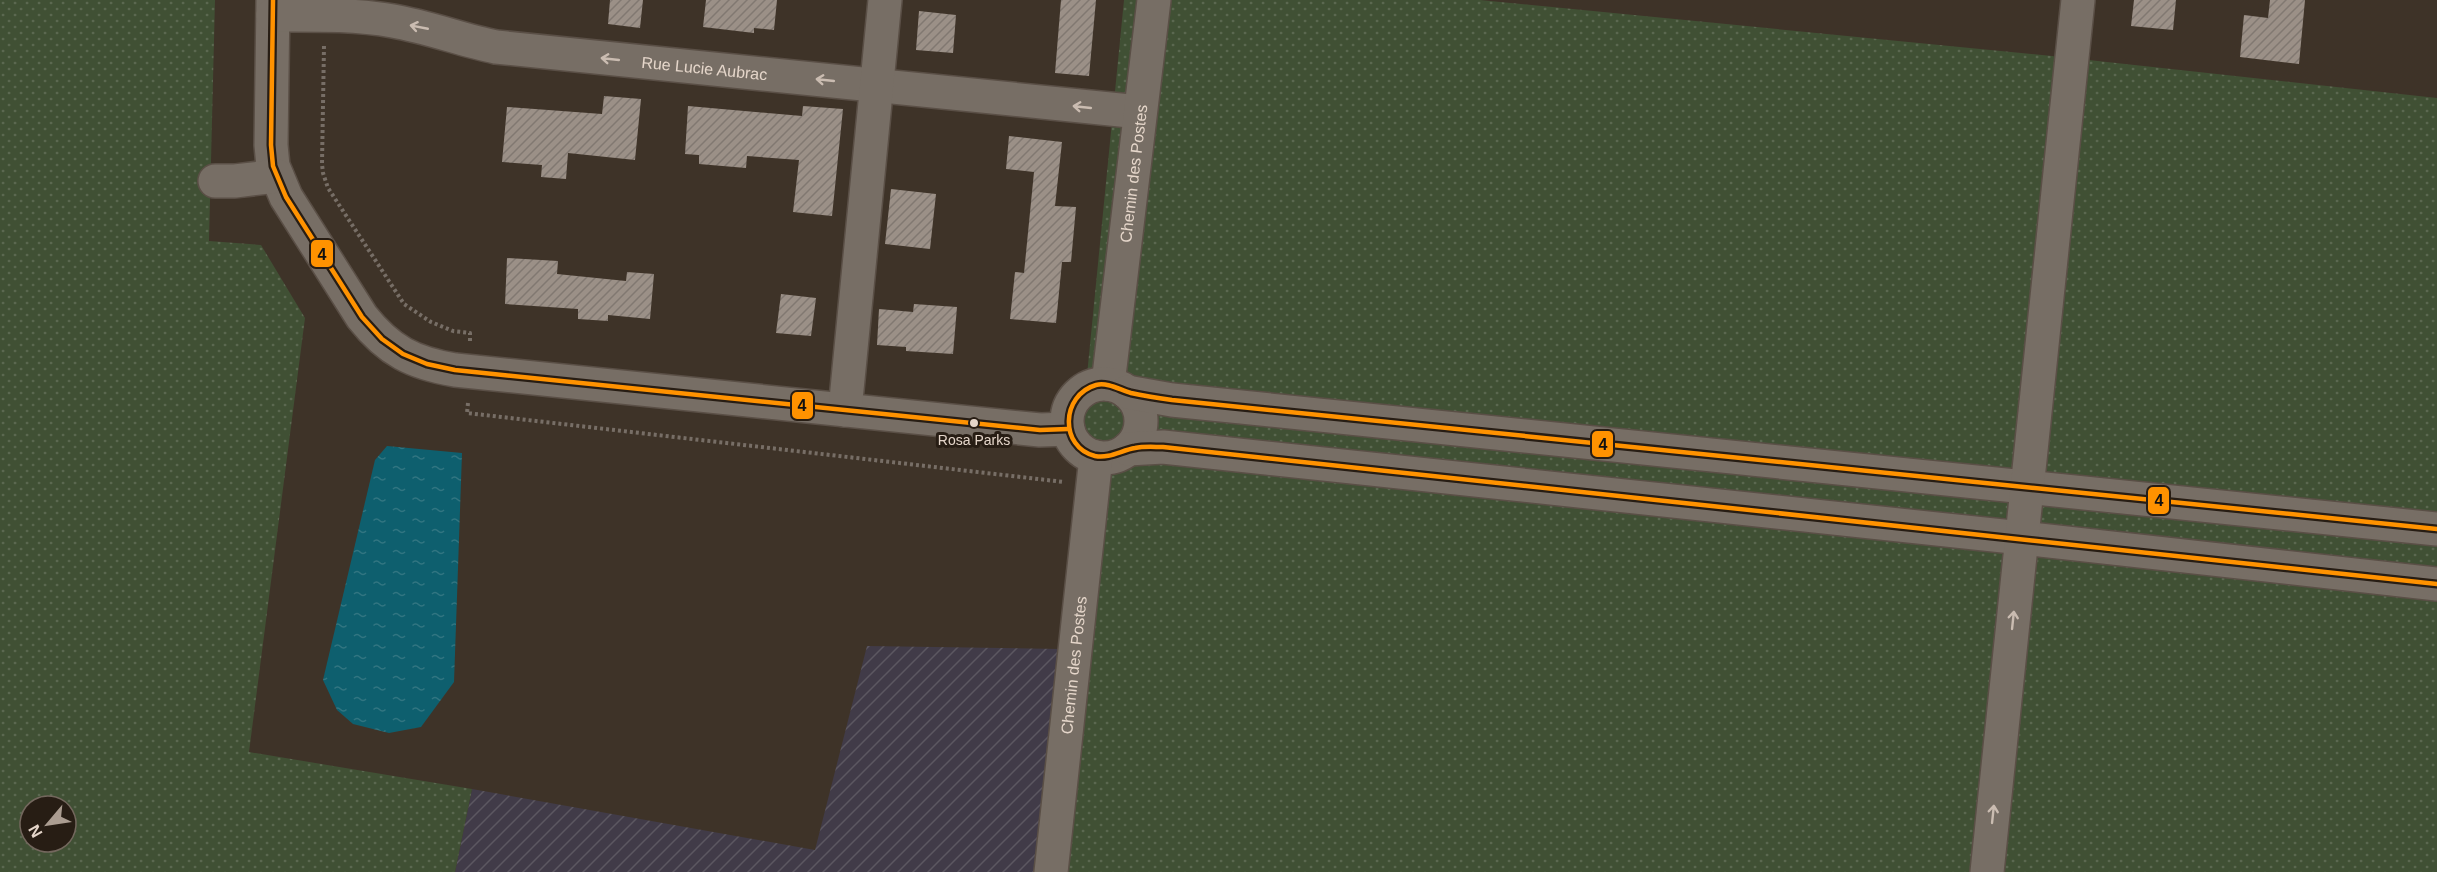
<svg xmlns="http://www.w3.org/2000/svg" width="2437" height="872" font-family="Helvetica,sans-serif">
<defs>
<pattern id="industrial-furrows" width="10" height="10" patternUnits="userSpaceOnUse" patternTransform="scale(1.5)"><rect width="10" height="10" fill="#413b48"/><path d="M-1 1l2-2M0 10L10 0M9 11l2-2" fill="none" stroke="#5c5761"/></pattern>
<pattern id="grass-dots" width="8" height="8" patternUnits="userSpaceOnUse" patternTransform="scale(1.5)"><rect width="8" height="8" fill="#405034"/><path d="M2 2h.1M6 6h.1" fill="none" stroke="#5b6850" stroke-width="1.8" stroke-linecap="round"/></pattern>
<pattern id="water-ripples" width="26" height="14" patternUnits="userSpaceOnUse" patternTransform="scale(1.5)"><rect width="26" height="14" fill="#0e5f6e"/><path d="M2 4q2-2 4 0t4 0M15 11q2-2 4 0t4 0" fill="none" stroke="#317581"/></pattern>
<pattern id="building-hatch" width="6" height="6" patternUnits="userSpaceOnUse" patternTransform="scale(1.5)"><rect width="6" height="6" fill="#9b9087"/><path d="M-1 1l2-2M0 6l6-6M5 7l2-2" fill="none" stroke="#817871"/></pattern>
</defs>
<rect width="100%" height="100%" fill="#3e3328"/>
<path fill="url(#industrial-furrows)" d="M867 646 1060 649 1034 872H455L472 789 815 850Z"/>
<g fill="url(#grass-dots)" fill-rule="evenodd">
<path d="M0 0H215L209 241 261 245 305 318 249 752 472 789 455 872H0ZM30 806H66V842H30Z"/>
<path d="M1124 0H1480L2052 56 2437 98V872H1034L1060 649Z"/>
</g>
<path fill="url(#water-ripples)" d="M387 446 462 453 454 682 421 727 389 733 353 724 337 710 323 680 375 460Z"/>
<g fill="url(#building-hatch)">
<path d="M610 0H643L640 28 608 24Z"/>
<path d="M706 0H777L774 30 754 28V33L703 27Z"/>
<path d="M1061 0H1096L1089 76 1055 73Z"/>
<path d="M2134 0H2176L2173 30 2131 26Z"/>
<path d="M2270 0H2305L2299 64 2240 57 2244 15 2268 18Z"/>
<path d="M919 11 956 15 953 53 916 50Z"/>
<path d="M604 96 641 99 635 160 568 153 566 179 541 177 542 165 502 162 507 107 602 114Z"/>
<path d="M688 106 802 116 803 106 843 109 832 216 793 212 799 160 747 156 746 168 699 164V155L685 154Z"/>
<path d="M1009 136 1062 142 1055 206 1076 207 1071 262H1062L1056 323 1010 319 1015 272 1024 273 1034 172 1006 169Z"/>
<path d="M891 189 936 194 930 249 885 244Z"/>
<path d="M507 258 558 261 557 274 626 281 627 272 654 274 650 319 608 315V321L578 319V309L505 304Z"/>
<path d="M781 294 816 298 811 336 776 333Z"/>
<path d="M914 304 957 307 953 354 906 351V347L877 345 879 309 913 312Z"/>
</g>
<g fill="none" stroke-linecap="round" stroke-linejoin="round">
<defs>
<g id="minor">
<path d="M273 0 271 145 273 166 286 197 362 317C389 351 413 363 455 370L1040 430 1068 429"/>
<path id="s1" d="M273 15C313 15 353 14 393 21 428 27 462 40 496 47L1140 112"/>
<path d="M215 181H235L277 176"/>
<path id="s2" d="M1108 384 1154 0"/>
<circle cx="1104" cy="421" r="37"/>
<path d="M1127 392 1172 400 2437 529"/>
<path d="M845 410 885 0"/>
<path d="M1128 449 1163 447 2022 538 2437 584"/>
<path id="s3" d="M1051 872 1096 457"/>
<path d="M1987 872 2078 0"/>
</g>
</defs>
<use href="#minor" stroke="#5a4f46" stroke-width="36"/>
<g stroke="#776e66" stroke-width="4" stroke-dasharray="3 3" stroke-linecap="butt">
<path d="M324 46 322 164 323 173 328 188 404 304 431 322 453 331 470 333V342"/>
<path d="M468 403 467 413 1064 482"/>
</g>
<use href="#minor" stroke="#776e65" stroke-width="33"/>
<defs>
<g id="bus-1">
<path d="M273 0 271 145 273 166 286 197 362 317 382 339 403 354 427 364 455 370 1040 430 1068 429"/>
<path d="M2437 529 1172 400C1158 398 1145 396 1131 393 1120 390 1108 382 1096 385 1061 395 1059 447 1095 456 1109 459 1122 450 1135 448 1144 446 1154 447 1163 447L2437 584"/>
</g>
</defs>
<use href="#bus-1" stroke="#271d14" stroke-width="9"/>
<use href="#bus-1" stroke="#ff9200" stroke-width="4.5"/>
</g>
<defs><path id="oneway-shaft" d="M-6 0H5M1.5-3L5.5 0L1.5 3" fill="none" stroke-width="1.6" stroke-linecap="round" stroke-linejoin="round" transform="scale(1.5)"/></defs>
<g stroke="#cabcb1">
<use href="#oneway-shaft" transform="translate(419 27) rotate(-169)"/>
<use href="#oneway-shaft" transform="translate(610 59) rotate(-174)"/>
<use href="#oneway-shaft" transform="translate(825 80) rotate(-174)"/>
<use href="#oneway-shaft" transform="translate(1082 107) rotate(-174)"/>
<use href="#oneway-shaft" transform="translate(2013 620) rotate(-84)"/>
<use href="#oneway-shaft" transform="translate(1993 814) rotate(-84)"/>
</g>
<circle fill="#e5d6ca" stroke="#271d14" stroke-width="2" cx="974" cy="423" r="5"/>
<g text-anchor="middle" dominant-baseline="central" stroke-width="6" stroke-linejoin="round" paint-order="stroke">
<g font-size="14" fill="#e5d6ca" stroke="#271d14">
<text x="974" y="440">Rosa Parks</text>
</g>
<g font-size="16" fill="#e5d6ca" stroke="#271d14">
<text stroke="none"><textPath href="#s1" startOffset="436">Rue Lucie Aubrac</textPath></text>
<text stroke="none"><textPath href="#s2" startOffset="212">Chemin des Postes</textPath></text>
<text stroke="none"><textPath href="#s3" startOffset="208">Chemin des Postes</textPath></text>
</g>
</g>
<g stroke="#271d14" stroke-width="2">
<rect x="310" y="239" width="24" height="29" rx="6" fill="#ff9200"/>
<rect x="791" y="391" width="23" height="29" rx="6" fill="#ff9200"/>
<rect x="1591" y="430" width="23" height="28" rx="6" fill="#ff9200"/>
<rect x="2147" y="486" width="23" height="29" rx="6" fill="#ff9200"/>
</g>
<g font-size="16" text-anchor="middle" font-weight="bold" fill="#111">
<text x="322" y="260">4</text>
<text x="802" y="411">4</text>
<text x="1603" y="450">4</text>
<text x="2159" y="506">4</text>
</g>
<g transform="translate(48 824) rotate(241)"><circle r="28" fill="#271d14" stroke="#73675d" stroke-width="1.5"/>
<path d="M0-4.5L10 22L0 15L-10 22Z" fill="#ab9d91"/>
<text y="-9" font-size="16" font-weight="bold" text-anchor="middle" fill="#e5d6ca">N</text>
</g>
</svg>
